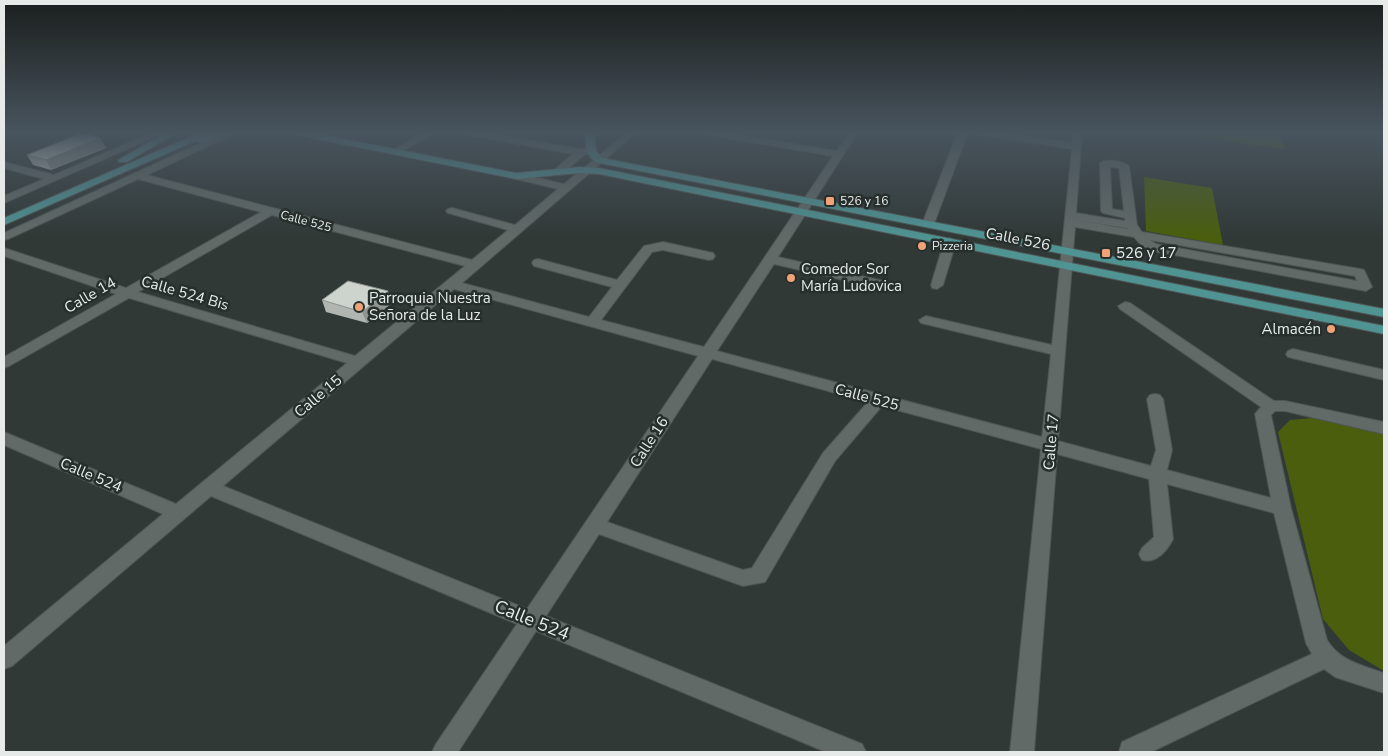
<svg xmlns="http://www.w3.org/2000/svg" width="1388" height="756" font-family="'Nunito Sans',sans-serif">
<rect width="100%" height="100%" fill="#313937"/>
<g fill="#4a5e0e">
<path d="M1158 132H1277L1285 149Z"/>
<path d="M1144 177 1212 188 1223 245 1146 231Z"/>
<path d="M1312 418 1384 434V671L1349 650 1323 619 1278 432 1290 420Z"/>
</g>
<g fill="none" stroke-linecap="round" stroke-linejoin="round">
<defs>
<g id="minor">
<path d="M154 132H166L4 203V196L44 179 4 168V162L54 175Z"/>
<path d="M225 132H237L147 175 472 260 508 230 448 213 446 211 448 209 452 208 515 225 558 189 512 178 511 176 512 174 516 173 564 184 628 132H637L462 283 589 317 612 287 534 266 532 263 534 260 538 259 617 280 644 246 663 242 713 253 715 256 713 259 709 260 663 250 652 252 601 320 704 347 833 156 708 135 704 132H722L837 151 850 132H858L778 257 896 284 897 287 891 291 774 264 717 351 1042 437 1051 354 921 323 919 320 926 316 1052 345 1072 149 979 135 974 132H994L1072 143 1074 132H1082L1076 213 1125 221V218L1103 213 1101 211 1100 163C1106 158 1123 161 1129 166L1137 225 1142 232 1360 269 1364 270 1372 287 1366 291 1153 251 1142 246 1134 237 1075 227 1058 441 1151 466 1156 450 1147 399 1150 395 1155 394 1160 395 1163 399 1172 450 1167 470 1271 498 1255 414 1261 407 1120 309 1118 306 1125 302 1130 303 1274 401H1285L1384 422V434L1285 411H1275L1271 415 1291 508 1327 640C1340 661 1361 665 1384 673V693L1335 677 1324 669 1151 752H1119L1122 742 1312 654 1306 643 1274 513 1167 484 1173 539C1167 551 1156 564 1142 560L1139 554 1142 548 1154 537 1149 479 1057 454 1034 752H1010L1041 449 882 406 835 461 765 582 743 586 599 534 546 616 862 744 866 752H826L536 631 458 752H432L436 744 517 624 211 496 12 666 4 669V646L163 514 4 445V432L176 504 347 363 129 298 9 366 4 368V357L116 294 4 256V248L126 288 261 212 138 179 8 239 4 240V233ZM1110 167 1119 168 1124 211 1112 209ZM272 215 465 266 355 356 138 292ZM1076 220 1127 228 1128 229ZM1150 240 1355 276 1357 281 1156 244ZM454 289 698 356 527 609 223 486ZM712 359 868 402 823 453 752 568 743 570 607 522Z"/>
<path d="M424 132H435L400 153H394L392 151Z"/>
<path d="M463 132H481L581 149 591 148 596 151 594 153 584 155 562 174 558 175 553 172 554 170 573 154 468 135Z"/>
<path d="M958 132H968L934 224 932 226H924L922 224Z"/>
<path d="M950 238 956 242 943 285 937 289 932 288 931 285 944 242Z"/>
<path d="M1293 349 1384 370V380L1288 357 1286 354 1288 351Z"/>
</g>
<g id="major">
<path d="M167 132H178L127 162H119L118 160Z"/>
<path d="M201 132H212L211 134 218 132H231L202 143 195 141 4 225V218Z"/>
<path d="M292 132H309L516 173 579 167 599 168 1384 326V334L599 174 579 173 516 179 297 135Z"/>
<path d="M585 132H594L596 150 602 158 1384 309V317L599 163C586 159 585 144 585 132Z"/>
</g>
</defs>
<use href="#minor" stroke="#4e5553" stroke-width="2"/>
<use href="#major" stroke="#4e5553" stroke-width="2"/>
<use href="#minor" fill="#616a67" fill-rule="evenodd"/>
<use href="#major" fill="#4f9393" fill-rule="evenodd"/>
</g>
<g fill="#b0b6b1">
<path d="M100 138 106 148 51 170 33 165 27 155Z"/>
<path d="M388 291 392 303 367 323 326 312 322 300Z"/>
</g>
<g fill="#909490">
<path d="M100 138 106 148 51 170 46 160Z"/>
<path d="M388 291 392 303 367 323 362 312Z"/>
</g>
<g fill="#cdd4ce" stroke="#909490">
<path d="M82 133 100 138 46 160 27 155Z"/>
<path d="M348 281 388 291 362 312 322 300Z"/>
</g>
<linearGradient id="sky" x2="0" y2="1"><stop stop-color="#1b1f1e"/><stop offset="0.56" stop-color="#48545e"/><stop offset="1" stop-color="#48545e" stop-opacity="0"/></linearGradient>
<rect width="1388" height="237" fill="url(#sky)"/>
<g fill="#f0a279" stroke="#272f2c" stroke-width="2">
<rect x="825" y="196" width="10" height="10" rx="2.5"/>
<circle cx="922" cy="246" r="5"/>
<rect x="1101" y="248" width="10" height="10" rx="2.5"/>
<circle cx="791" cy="278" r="5"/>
<circle cx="359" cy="307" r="5"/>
<circle cx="1331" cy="329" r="5"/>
</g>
<g text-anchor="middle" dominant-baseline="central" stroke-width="5" stroke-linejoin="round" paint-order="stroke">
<g font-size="12" fill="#e6ebea" stroke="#272f2c" text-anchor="start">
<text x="840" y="201">526 y 16</text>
<text x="932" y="246">Pizzeria</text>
</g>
<g font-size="12" fill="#e6ebea" stroke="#272f2c">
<text transform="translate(306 221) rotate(15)">Calle 525</text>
</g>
<g font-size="15" fill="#e6ebea" stroke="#272f2c">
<text transform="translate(1018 239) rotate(11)">Calle 526</text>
<text transform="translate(185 293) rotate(16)">Calle 524 Bis</text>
<text transform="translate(90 295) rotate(-30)">Calle 14</text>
<text transform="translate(318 396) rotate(-40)">Calle 15</text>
<text transform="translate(867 397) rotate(15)">Calle 525</text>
<text transform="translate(649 442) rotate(-57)">Calle 16</text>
<text transform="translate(1051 442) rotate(-85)">Calle 17</text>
<text transform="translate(91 475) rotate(23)">Calle 524</text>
</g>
<g font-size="15" fill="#e6ebea" stroke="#272f2c" text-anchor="start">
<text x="1116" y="253">526 y 17</text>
<text x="801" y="269">Comedor Sor<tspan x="801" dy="17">María Ludovica</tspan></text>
<text x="369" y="298">Parroquia Nuestra<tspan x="369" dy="17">Señora de la Luz</tspan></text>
<text x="1321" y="329" text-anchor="end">Almacén</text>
</g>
<g font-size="18" fill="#e6ebea" stroke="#272f2c">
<text transform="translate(532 620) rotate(22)">Calle 524</text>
</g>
</g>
<rect width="1388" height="756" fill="none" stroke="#e6ebea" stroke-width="10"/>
</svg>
